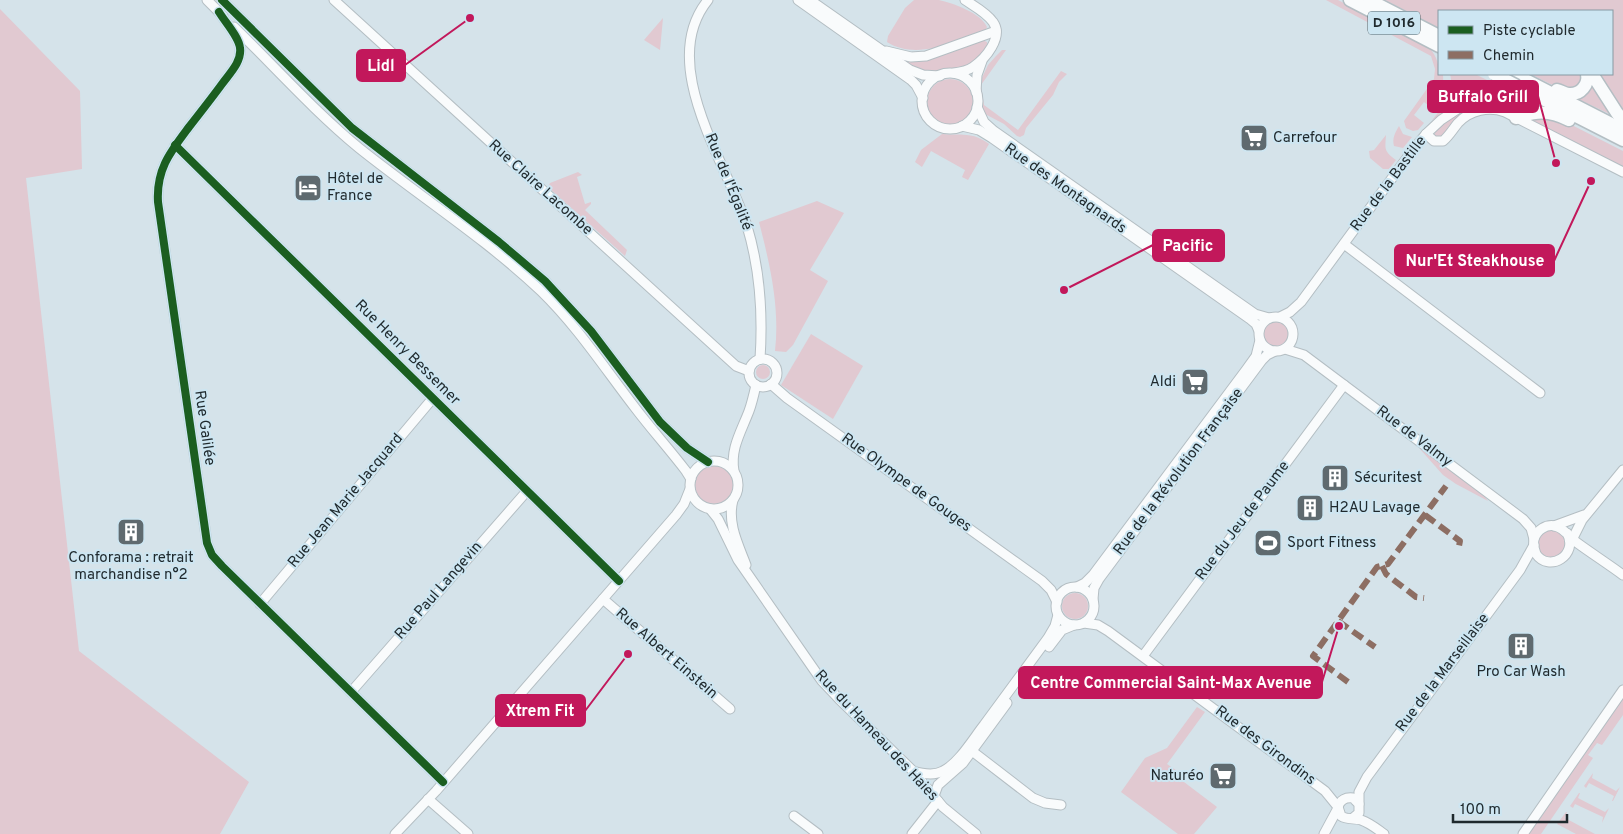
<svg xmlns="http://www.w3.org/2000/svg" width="1623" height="834" font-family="Overpass,sans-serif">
<rect width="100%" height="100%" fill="#d5e3ea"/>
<g fill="#e1c9d1">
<path d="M914 0C922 0 931 0 939 0 953 3 981 13 987 27L985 31C956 41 917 61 887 42L888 36 905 8Z"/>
<path d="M1326 0H1338L1426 45C1435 53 1439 61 1439 74H1443C1444 89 1441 96 1433 109L1424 102 1414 115 1424 123 1418 130 1413 131 1406 128 1404 121 1434 79 1435 69 1431 56Z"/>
<path d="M1385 0H1623V112L1596 74H1612V11H1439V28Z"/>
<path d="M0 9 80 91 82 169 26 178 79 651 249 782 220 834H0Z"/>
<path d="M663 18 660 50 644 40Z"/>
<path d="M982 40 987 42V45L974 64 958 70 946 69 932 73 917 71 896 56 906 59Z"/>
<path d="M1002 50H1006L981 85 984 105 1018 130 1061 71 1067 74 1059 82 1053 95 1026 128 1024 135 1020 137 1017 136 1004 124 985 114 982 109 980 82 988 65 996 56Z"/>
<path d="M1450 74H1475L1493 83 1432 120C1444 106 1455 93 1450 74Z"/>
<path d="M1530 74H1585L1583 85 1565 91Z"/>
<circle cx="950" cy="102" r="23"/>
<path d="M1591 81 1618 118 1574 97Z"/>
<path d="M1506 88 1533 102 1535 106C1521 120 1505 110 1489 105L1444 136 1437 138 1434 135C1438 119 1490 96 1506 88Z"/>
<path d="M1556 117 1623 151V168L1526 119Z"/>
<path d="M1399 126 1403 134 1412 137 1403 148 1394 146C1392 138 1395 133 1399 126Z"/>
<path d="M942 134C961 136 972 131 989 144L968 180 962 177 965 170 931 151 922 167 915 162 921 150Z"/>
<path d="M1386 135C1385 150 1384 151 1396 160L1389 169H1383L1370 158 1369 151 1374 150Z"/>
<path d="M578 172 582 175 577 177 585 204 591 202V204L585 210 627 250 625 256 548 187 550 183Z"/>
<path d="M817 201 844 213 810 270 828 281 793 345 786 352 775 351C780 307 770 265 759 222Z"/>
<circle cx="1276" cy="334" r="12"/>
<path d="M811 334 863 366 833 419 781 385Z"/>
<circle cx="763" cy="372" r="7"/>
<path d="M1420 449 1424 450 1480 491 1488 501 1456 484 1443 475Z"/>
<circle cx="714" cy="485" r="19"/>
<circle cx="1551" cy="544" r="14"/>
<circle cx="1075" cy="606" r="13"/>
<path d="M1623 698V715L1602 745 1597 743 1588 755 1593 758 1541 834H1528Z"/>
<path d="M1197 707 1205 712 1167 764 1180 773V779L1217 807 1194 834H1178L1121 792 1145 758 1167 748Z"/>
<path d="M1593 773 1592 778 1616 791 1620 787 1613 801H1612L1614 796 1589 783 1586 788 1584 786Z"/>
<path d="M1579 793H1580L1578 798 1605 812 1609 808 1602 823 1603 817 1575 804 1573 808 1570 806Z"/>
<path d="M1566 812H1567L1565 818 1595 834H1576L1557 824Z"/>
</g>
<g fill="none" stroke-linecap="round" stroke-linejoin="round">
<defs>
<g id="minor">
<path d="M207 0 223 16"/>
<path d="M222 0 352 128 499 242 545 281 591 331 660 422 687 448 708 462"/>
<path d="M334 0 736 366 749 371"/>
<path d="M708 0C656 64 727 163 747 226 760 269 763 314 760 359"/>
<path d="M798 0 911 80 916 85 923 98"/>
<path d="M810 0 910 70 923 75 940 76"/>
<path d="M219 12C225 22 239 37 240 48 242 62 229 74 222 84 211 99 200 113 189 127 171 151 156 169 158 202L207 543 212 555 222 566 443 782"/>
<path d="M234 27C275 67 314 111 359 148 419 196 485 238 541 291 578 327 605 369 636 409 652 430 670 450 686 471L691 479"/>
<path d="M886 51 911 57 926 56 996 31"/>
<path d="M954 73C961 72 967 71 973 67 985 59 1004 37 993 22 987 13 974 6 965 0"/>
<circle cx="950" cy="101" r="28"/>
<path d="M976 92 977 75 982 61"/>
<path d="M977 107 984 122 994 131 1255 314 1269 318"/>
<path d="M962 126 979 130 992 138 1250 319 1256 324 1259 331"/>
<path d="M1426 134 1434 141H1443C1449 136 1453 129 1458 123 1470 110 1489 106 1505 112L1623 172"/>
<path d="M175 145 619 581"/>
<path d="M1344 244 1540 393"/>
<circle cx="1276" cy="334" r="17"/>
<path d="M1280 317 1290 312 1301 302 1412 151 1426 134 1441 120 1506 77"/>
<path d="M1285 349 1304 355 1523 519 1531 528 1534 539"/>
<circle cx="763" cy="373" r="14"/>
<path d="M771 384 787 398 1042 581 1051 590 1057 602"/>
<circle cx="714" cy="485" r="24"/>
<path d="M734 471C730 449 741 432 749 411 752 403 754 394 756 385"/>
<path d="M733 500C727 523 738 544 746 565"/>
<path d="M710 509 718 519 738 560 822 681 839 699 913 771 943 807 976 834"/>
<path d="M1554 526 1584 515"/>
<path d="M1567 533C1579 555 1549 573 1536 554 1534 549 1533 544 1534 539 1537 530 1546 524 1555 526 1564 528 1569 537 1576 542 1591 553 1608 564 1623 575"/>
<path d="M1571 542 1582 520 1623 470"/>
<path d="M1077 587 1085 583 1093 575 1246 370 1256 356 1260 340"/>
<circle cx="1075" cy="606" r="19"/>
<path d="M603 599 730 709"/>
<path d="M1093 599 1094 588 1099 579 1262 360 1267 355 1275 351"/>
<path d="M260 604 433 398"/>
<path d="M1084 623 1098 625 1108 631 1325 791 1338 807"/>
<path d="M1049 647 1062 630 1074 625"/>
<path d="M1143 656 1344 385"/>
<path d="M351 692 527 491"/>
<path d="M969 746 972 751 1033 798 1045 803 1061 805"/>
<path d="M913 771C923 774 934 776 943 771 959 763 973 739 984 725 1005 696 1027 667 1048 638L1055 626 1058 615"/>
<path d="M934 796 938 785 963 763 1007 703"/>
<path d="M428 799 468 834"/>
<path d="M1359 804V792L1367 777 1520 570 1534 545"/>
<path d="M794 816 818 834"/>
<path d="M1353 818 1359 813V804L1353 798C1346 797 1340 800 1338 807L1341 816C1347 820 1354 818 1361 820 1370 823 1377 829 1384 834"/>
<path d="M395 834 436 791 676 515 684 504 690 489"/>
<path d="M912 834 938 801"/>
<path d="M1324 834 1338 808"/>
<path d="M1523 834 1623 690"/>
</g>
<g id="highway">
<path d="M1350 0 1439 46"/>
<path d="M1369 0 1439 36"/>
<path d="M1514 74 1623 130"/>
<path d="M1592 74 1617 113 1623 120"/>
<path d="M1517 86 1623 140"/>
<path d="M1557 90C1561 91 1565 94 1569 94 1581 95 1589 84 1587 74"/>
<path d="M1516 118C1537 111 1548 110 1569 120"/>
</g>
</defs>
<use href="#minor" stroke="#b4bec3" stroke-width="11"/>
<use href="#highway" stroke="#b4bec3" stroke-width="15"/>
<use href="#minor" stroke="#f9fbfc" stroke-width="9"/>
<use href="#highway" stroke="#f9fbfc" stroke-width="12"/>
<defs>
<path id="highway-bridge" d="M1494 74 1517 86"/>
</defs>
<use href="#highway-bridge" stroke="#b4bec3" stroke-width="15" stroke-linecap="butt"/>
<use href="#highway-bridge" stroke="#f9fbfc" stroke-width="12"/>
<g stroke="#8d6e63" stroke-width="6" stroke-dasharray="12 6" stroke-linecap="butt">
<path d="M1425 515 1460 541 1459 546 1462 548"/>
<path d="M1382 566 1386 574 1416 597 1424 598"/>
<path d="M1338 621 1375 647"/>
<path d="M1348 682 1313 656 1377 567 1388 564 1446 486"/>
</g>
<defs>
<g id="cycleway">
<path d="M222 0 352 128 499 242 545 281 591 331 660 422 687 448 708 462"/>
<path d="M219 12C225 22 239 37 240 48 242 62 229 74 222 84 211 99 200 113 189 127 171 151 156 169 158 202L207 543 212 555 222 566 443 782"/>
<path d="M175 145 619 581"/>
</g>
</defs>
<use href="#cycleway" stroke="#cde6f2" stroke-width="11"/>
<use href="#cycleway" stroke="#1b5e20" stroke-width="8"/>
</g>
<defs>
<symbol id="supermarket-square" viewBox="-11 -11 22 22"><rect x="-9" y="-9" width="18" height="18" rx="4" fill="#5f6a6f" stroke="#cde6f2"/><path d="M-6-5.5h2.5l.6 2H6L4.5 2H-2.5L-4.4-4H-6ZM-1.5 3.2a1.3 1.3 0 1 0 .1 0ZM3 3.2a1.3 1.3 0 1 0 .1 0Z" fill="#fff"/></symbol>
<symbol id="hotel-square" viewBox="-11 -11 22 22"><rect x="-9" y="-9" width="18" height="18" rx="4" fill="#5f6a6f" stroke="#cde6f2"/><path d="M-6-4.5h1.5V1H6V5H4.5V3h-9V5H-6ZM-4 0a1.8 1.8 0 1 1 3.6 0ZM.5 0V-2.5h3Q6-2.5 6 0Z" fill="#fff"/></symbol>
<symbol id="building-square" viewBox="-11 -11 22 22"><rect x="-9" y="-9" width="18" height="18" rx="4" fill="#5f6a6f" stroke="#cde6f2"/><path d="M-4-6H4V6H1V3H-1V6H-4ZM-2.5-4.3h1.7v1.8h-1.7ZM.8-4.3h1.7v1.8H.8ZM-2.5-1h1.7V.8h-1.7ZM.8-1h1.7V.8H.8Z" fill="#fff"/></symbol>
<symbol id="stadium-square" viewBox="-11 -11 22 22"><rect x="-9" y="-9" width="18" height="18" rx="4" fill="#5f6a6f" stroke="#cde6f2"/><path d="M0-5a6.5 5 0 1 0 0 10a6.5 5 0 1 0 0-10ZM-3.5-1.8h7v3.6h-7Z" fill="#fff"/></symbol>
</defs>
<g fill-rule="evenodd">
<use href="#supermarket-square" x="1238" y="122" width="32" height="32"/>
<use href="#hotel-square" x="292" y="172" width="32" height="32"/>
<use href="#supermarket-square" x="1179" y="366" width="32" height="32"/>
<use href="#building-square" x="1319" y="462" width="32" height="32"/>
<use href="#building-square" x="1294" y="492" width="32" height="32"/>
<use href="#building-square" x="115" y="516" width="32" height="32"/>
<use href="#stadium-square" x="1252" y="527" width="32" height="32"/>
<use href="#building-square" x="1505" y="630" width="32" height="32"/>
<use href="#supermarket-square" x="1207" y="760" width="32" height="32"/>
</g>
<g text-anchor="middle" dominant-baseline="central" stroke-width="4" stroke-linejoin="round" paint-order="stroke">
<rect fill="#cde6f2" stroke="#536268" stroke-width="1" x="1368" y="11.5" width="52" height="23" rx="4"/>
<g font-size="14" font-weight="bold" fill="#1f292d">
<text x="1394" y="23">D 1016</text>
</g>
<g font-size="15" fill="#1f292d" stroke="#cde6f2" text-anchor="start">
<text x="1273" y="138">Carrefour</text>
<text x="327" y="179">Hôtel de<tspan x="327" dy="17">France</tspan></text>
<text x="1176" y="382" text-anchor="end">Aldi</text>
<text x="1354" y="478">Sécuritest</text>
<text x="1329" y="508">H2AU Lavage</text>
<text x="1287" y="543">Sport Fitness</text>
<text x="131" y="558" text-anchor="middle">Conforama : retrait<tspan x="131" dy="17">marchandise n°2</tspan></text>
<text x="1521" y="672" text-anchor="middle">Pro Car Wash</text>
<text x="1204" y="776" text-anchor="end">Naturéo</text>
</g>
<g font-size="15" fill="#1f292d" stroke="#cde6f2">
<text transform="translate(728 182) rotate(68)">Rue de l'Égalité</text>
<text transform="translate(1389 184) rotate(-53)">Rue de la Bastille</text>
<text transform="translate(540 188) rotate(42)">Rue Claire Lacombe</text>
<text transform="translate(1065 189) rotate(35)">Rue des Montagnards</text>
<text transform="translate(407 353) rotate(45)">Rue Henry Bessemer</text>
<text transform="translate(204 428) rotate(82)">Rue Galilée</text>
<text transform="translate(1414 437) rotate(37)">Rue de Valmy</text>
<text transform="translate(1179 472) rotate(-53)">Rue de la Révolution Française</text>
<text transform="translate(906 483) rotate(36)">Rue Olympe de Gouges</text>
<text transform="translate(346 501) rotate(-50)">Rue Jean Marie Jacquard</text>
<text transform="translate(1243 521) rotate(-53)">Rue du Jeu de Paume</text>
<text transform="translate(439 591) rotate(-49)">Rue Paul Langevin</text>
<text transform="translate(666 654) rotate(41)">Rue Albert Einstein</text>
<text transform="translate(1443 673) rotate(-53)">Rue de la Marseillaise</text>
<text transform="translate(876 736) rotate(47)">Rue du Hameau des Haies</text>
<text transform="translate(1265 746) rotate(37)">Rue des Girondins</text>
</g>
</g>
<path fill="none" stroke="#c2185b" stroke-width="2" d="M470 18L405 65M1556 163L1538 96M1064 290L1153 245M1591 181L1554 261M1339 626L1322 682M628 654L585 711"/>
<g fill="#c2185b" stroke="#cde6f2" stroke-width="2">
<circle cx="470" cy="18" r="5"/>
<circle cx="1556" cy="163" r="5"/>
<circle cx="1064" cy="290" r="5"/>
<circle cx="1591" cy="181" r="5"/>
<circle cx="1339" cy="626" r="5"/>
<circle cx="628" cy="654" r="5"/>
</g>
<g fill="#c2185b" stroke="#c2185b" stroke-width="2">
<rect x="357" y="50" width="48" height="31" rx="5"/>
<rect x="1428" y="81" width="110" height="31" rx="5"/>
<rect x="1153" y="230" width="71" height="31" rx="5"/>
<rect x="1395" y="245" width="159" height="31" rx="5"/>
<rect x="1019" y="667" width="303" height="31" rx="5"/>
<rect x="496" y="695" width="89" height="31" rx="5"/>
</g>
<g font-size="16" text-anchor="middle" font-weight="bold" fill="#fff">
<text x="381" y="71">Lidl</text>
<text x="1483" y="102">Buffalo Grill</text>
<text x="1188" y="251">Pacific</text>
<text x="1475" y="266">Nur'Et Steakhouse</text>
<text x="1171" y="688">Centre Commercial Saint-Max Avenue</text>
<text x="540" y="716">Xtrem Fit</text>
</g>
<rect x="1438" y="10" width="175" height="65" fill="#cde6f2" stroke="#879aa3"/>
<rect x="1448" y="26" width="25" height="8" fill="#1b5e20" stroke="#879aa3"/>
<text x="1483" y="35" font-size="15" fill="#1f292d">Piste cyclable</text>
<rect x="1448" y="51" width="25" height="8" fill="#8d6e63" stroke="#879aa3"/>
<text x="1483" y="60" font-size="15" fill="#1f292d">Chemin</text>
<path d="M1453 814v8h114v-8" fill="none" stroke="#1f292d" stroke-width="2.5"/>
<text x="1460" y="814" font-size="15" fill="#1f292d" stroke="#cde6f2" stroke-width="4" paint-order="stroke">100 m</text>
</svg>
